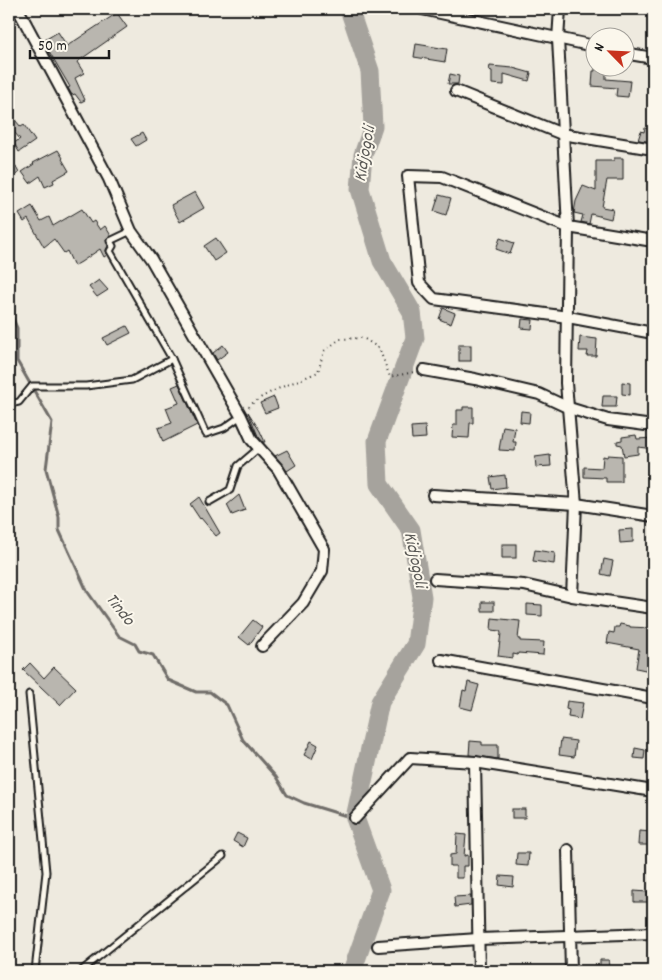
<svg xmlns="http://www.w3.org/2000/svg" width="662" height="980" font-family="Dekko,sans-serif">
<rect width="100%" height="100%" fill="#eeeadf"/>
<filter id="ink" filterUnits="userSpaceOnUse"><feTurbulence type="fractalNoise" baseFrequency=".02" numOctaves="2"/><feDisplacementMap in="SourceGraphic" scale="10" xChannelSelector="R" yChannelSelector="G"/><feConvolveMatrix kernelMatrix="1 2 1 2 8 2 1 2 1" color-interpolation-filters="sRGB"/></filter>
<g filter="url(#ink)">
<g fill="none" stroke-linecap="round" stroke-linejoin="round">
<path stroke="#6f6d69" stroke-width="3" d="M9 309 17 328V361L52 422 46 469 59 517V530L87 591 119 636 135 644 139 651 153 655 168 680 196 692H210L227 705 243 740 276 777 287 795 304 803 353 818"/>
<path stroke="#a6a39d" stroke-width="19" d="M349 9 370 71 373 126 363 155 360 189 382 261 412 312 415 338 377 441 379 484 411 530 422 597 416 644 380 702 355 818 381 890 352 971"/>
</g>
<g fill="#b9b6af" stroke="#1c1c1c">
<path d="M117 13 127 27 77 62 84 73 75 78 85 100 81 102 75 94 72 95 68 88 70 87 43 41 58 32 67 46Z"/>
<path d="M416 44 447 49 445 62 414 57Z"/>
<path d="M490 66 513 68 531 73 529 81 504 74V85L492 84V71L489 70Z"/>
<path d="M595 68H603V72H606V79L630 81 628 97 616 96 617 88 592 86 593 71H595Z"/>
<path d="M450 74 459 76 458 84H448Z"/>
<path d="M9 113 21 127 24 125 35 141 19 152 14 143 20 139 9 126Z"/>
<path d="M645 128 653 130V142L638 140 641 131 644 132Z"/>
<path d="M142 133 146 140 136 146 131 139Z"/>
<path d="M58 150 63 158 62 159 69 171 53 180 54 183 45 187 40 176 30 183 22 172 34 164 33 163Z"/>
<path d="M9 154 19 173 9 178Z"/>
<path d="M614 158H623V180H607L602 207 613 209 611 219 591 214 589 224 581 222 583 215 574 213 576 201 583 186 596 191V161H614Z"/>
<path d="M195 192 204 208 180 222 171 205Z"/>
<path d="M439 195 451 198 446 215 434 211Z"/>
<path d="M32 206 41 221 49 217 53 226 82 209 91 223 94 221 100 230 105 226 110 234V236L106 240 108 246 106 250 107 255 104 257 100 249 81 262 74 266 67 251 64 253 54 239 44 247 28 219 24 222 19 214Z"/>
<path d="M216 238 226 253 214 261 204 246Z"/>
<path d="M500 238 514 243 510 254 496 249Z"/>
<path d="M99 280 108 290 97 297 89 287Z"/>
<path d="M443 308 455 313 451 324 439 319Z"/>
<path d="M522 319 533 320 532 329 521 328Z"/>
<path d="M127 326 131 333 107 345 103 338Z"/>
<path d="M580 337 597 339 596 356H587L588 351H579Z"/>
<path d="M223 345 228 352 217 360 213 353Z"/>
<rect x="459" y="345" width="12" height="16"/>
<path d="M622 382 630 383V395L622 394Z"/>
<path d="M179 384 197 425 163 442 158 428 172 423 166 408 179 403 172 387Z"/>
<path d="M603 396H617L616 407H602Z"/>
<path d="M274 397 278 408 265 413 260 403Z"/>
<path d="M463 407H473V423H470L469 438 452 437 453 425H457V410H463Z"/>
<path d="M521 411 530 412 529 423 520 422Z"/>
<path d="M248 412 260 431 265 442H263L258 436Z"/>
<path d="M425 426 426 438 412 439 411 427Z"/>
<path d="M503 426 515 428 513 442H516L515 451 499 450Z"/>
<path d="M636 435 637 439 653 438V449L638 447V454L624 456 622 445 617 444V441L622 440V437Z"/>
<path d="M287 450 296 465 287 471 275 456Z"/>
<path d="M550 455 551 466 536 467 535 457Z"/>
<path d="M608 455 622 456V482H606V478L584 477V467L602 468 603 456 607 457Z"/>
<path d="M505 475 506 487 492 489 490 477Z"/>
<path d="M239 495 245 510 232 515 227 505Z"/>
<path d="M199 497 220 533 216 536 201 518 200 519 190 504Z"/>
<path d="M633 529V542L620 543 619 530Z"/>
<rect x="502" y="544" width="14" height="14"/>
<path d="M535 550 555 553 554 564 533 561Z"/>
<path d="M604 559 613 561 610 576 601 574Z"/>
<rect x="482" y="602" width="12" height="9"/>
<path d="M527 604 542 605V616L527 615Z"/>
<path d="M492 618 520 621 518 639H520V641L544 642 543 655 518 653V655L513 654V658L498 656 501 633 500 631 491 630Z"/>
<path d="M253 620 262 627 249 645 239 637Z"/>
<path d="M620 624 630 626V627L651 628V633H653V654L650 671 636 668 639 649 607 643 609 632 614 633 615 627H619Z"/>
<path d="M30 663 44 678 54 667 76 688 60 705 23 670Z"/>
<path d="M468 682 479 685 472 710 460 707 463 690 466 691Z"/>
<path d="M567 701 583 703 580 719 568 717 569 710 566 709Z"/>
<path d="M561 739 576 741 574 757 559 755Z"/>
<path d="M311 741 318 745 312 759 304 755Z"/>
<path d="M470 741 482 742V745H498V759L469 755Z"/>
<path d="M635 748 645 750 644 759 634 758Z"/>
<rect x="512" y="809" width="13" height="9"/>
<path d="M639 831 652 832V845H638Z"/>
<path d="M237 833 247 838 243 847 233 841Z"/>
<path d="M457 834 466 835 464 856 468 855V866H463V878H456V866H450V855L456 854Z"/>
<path d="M517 853H529L528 866 516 865Z"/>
<path d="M500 876 514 877 513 887 499 885Z"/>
<path d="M634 891 648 892V902H634Z"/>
<path d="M471 896V905L455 907 454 897Z"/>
<path d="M600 960H609L608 971H600Z"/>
</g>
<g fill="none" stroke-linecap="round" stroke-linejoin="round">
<defs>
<g id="lane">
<path d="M131 231 110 241 113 246 110 251 172 359 206 434 224 428 241 416"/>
<path d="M9 404 19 402 32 386H86L132 380 172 359"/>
<path d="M209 502 230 490 238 466 259 448"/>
<path d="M29 694 46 872 35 971"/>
<path d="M81 971 223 856"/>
</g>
<g id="street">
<path d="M18 9 109 179 131 231 151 259 241 416 252 440 278 469 324 549 322 571 303 603 262 646"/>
<path d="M422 9 594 46"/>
<path d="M560 9 558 39 568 227 566 383 576 504 572 596"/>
<path d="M624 53 653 58"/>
<path d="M456 91 562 134 653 149"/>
<path d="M653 241 568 227 442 177 408 176 419 283 434 299 568 317 653 333"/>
<path d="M424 370 475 379 539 394 569 408 608 420 653 426"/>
<path d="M433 495 576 504 653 516"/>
<path d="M435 579 524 585 572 596 653 608"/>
<path d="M441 660 653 698"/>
<path d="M475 762 479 971"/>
<path d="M355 818 410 758 475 762 653 791"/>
<path d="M568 850 571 971"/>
<path d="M378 946 478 939 653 933"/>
</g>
</defs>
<use href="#lane" stroke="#1c1c1c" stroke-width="9"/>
<use href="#street" stroke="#1c1c1c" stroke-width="14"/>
<path stroke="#1c1c1c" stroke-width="2" stroke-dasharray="1 4" stroke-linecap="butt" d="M249 407C259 394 301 380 318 372L324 351 340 339 363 338 379 348 390 377 414 372"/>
<use href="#lane" stroke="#fbf7ec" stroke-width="5"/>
<use href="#street" stroke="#fbf7ec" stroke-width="10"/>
</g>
</g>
<g text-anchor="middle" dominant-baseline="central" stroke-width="4" stroke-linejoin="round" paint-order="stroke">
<g font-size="18" font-style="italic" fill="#5a5956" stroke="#fbf7ec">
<text transform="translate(366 154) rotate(-80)">Kidjogoli</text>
<text transform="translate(414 560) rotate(78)">Kidjogoli</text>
<text transform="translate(119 610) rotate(52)">Tindo</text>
</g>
</g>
<rect width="662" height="980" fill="none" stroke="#fbf7ec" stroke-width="30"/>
<rect x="15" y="15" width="632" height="950" fill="none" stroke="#1c1c1c" stroke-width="2" filter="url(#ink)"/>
<g transform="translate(610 52) rotate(294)"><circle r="24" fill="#fbf7ec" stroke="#a29f99"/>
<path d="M0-4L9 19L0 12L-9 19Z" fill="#c8321e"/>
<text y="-8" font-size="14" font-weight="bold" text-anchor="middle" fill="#1c1c1c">N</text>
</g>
<path d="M30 50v8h79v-8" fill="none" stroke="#1c1c1c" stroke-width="2.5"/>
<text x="38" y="50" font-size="15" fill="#1c1c1c" stroke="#fbf7ec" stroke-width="4" paint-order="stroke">50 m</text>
</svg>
